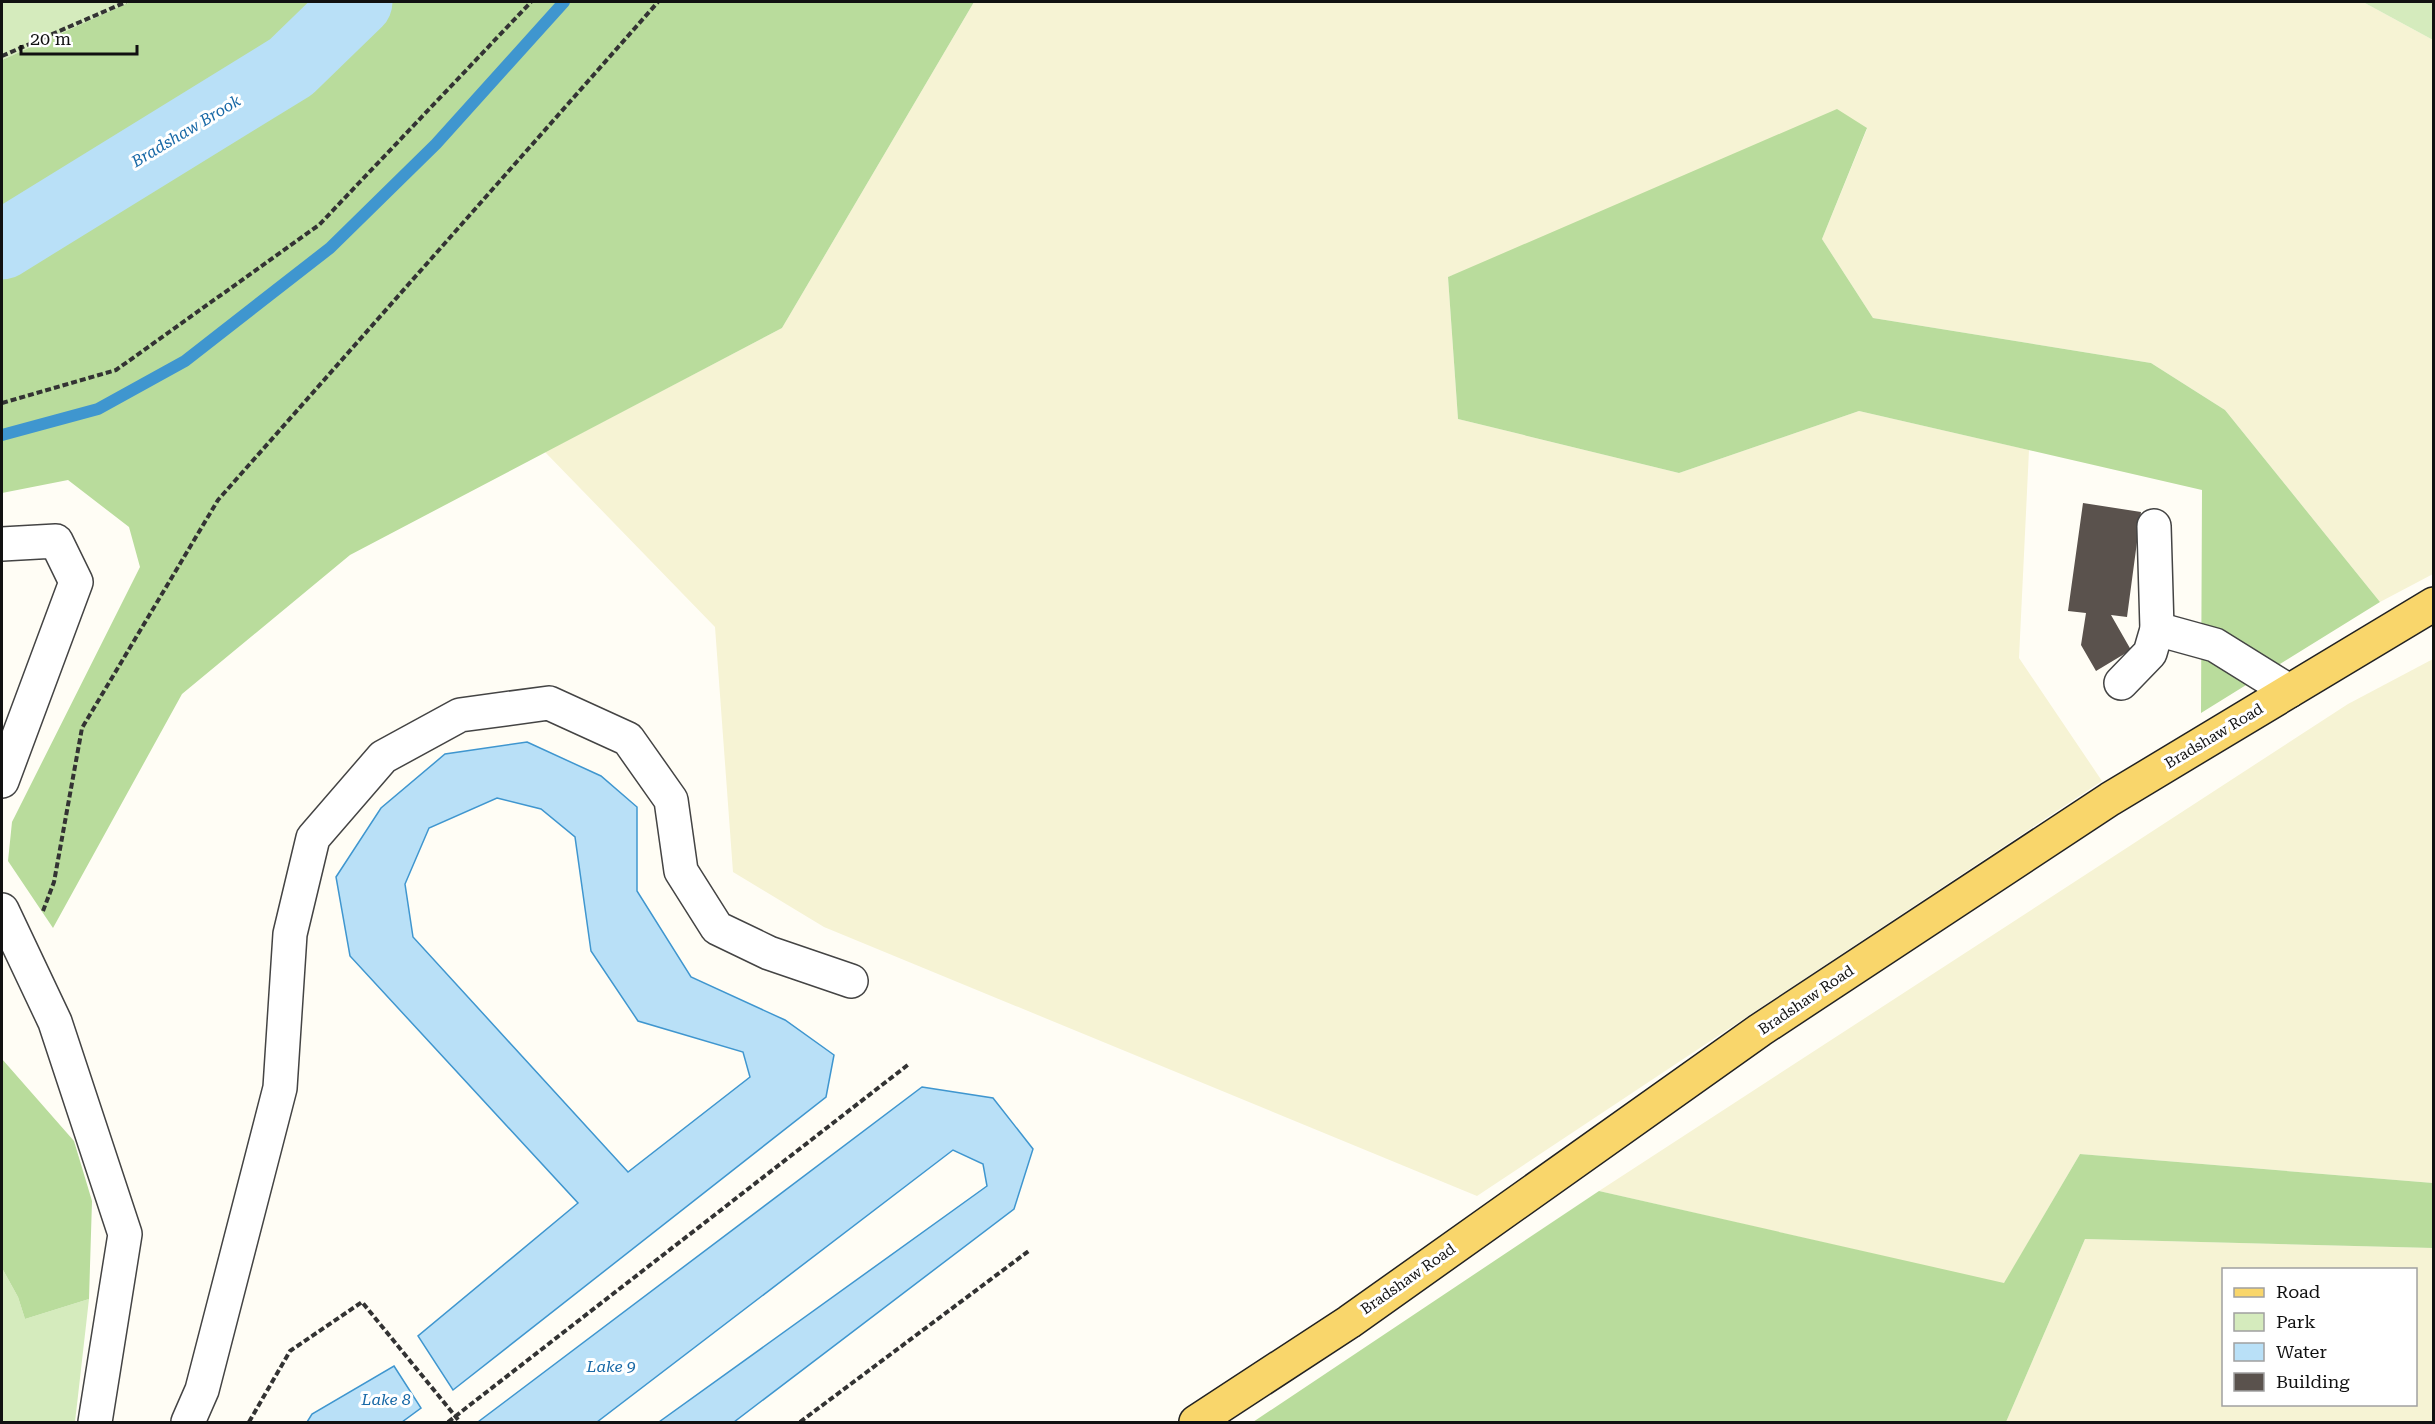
<svg xmlns="http://www.w3.org/2000/svg" width="2435" height="1424" font-family="'Roboto Serif',serif">
<rect width="100%" height="100%" fill="#fffdf5"/>
<g fill="#f6f3d4" fill-rule="evenodd">
<path d="M974 2H2363L2433 40V574L2380 602 2225 410 2151 363 1873 318 1822 239 1867 129 1448 277 1458 419 1679 473 1859 411 2029 450 2019 658 2102 781 1477 1196 824 927 733 872 715 627 545 452 782 328Z"/>
<path d="M2433 659V1183L2080 1154 2004 1284 1599 1191 2348 704Z"/>
<path d="M2085 1239 2433 1248V1422H2006ZM2224 1270H2416V1404H2224Z"/>
</g>
<g fill="#d5ebbd">
<path d="M2 2H130L2 60Z"/>
<path d="M2363 2H2433V40Z"/>
<path d="M2 1268 18 1297 25 1319 89 1299 75 1422H2Z"/>
</g>
<g fill="#b9dc9c">
<path d="M130 2H974L782 328 350 555 182 694 53 928 8 861 12 822 140 567 129 527 68 480 2 493V60Z"/>
<path d="M1837 109 1867 128 1822 239 1873 318 2151 363 2225 410 2380 602 2201 713 2202 490 1859 411 1679 473 1458 419 1448 277Z"/>
<path d="M2 1059 74 1141 92 1201 89 1299 25 1319 18 1297 2 1268Z"/>
<path d="M2080 1154 2433 1183V1248L2085 1239 2006 1422H1253L1599 1191 2004 1283Z"/>
</g>
<g fill="#b9e0f7" stroke="#3f96cf" stroke-width="1.5" fill-rule="evenodd">
<path d="M527 742 601 776 637 807V891L691 977 785 1020 834 1055 826 1097 453 1390 418 1336 578 1203 350 956 336 877 381 808 445 754ZM497 798 541 809 575 837 591 951 638 1021 743 1052 750 1077 628 1172 413 937 405 884 429 828Z"/>
<path d="M922 1087 993 1098 1033 1149 1014 1209 734 1422H659L987 1186 983 1164 953 1150 597 1422H478Z"/>
<path d="M394 1366 421 1408 402 1422H307L312 1414Z"/>
</g>
<g fill="none" stroke-linecap="round" stroke-linejoin="round">
<path stroke="#3f96cf" stroke-width="12" d="M2 435 98 409 185 361 330 248 436 144 564 2"/>
<path stroke="#b9e0f7" stroke-width="69" d="M2 245 291 67 358 2"/>
</g>
<path fill="#5a524d" d="M2083 503 2141 512 2127 617 2111 615 2131 650 2096 671 2081 645 2086 613 2068 611Z"/>
<g fill="none" stroke-linecap="round" stroke-linejoin="round">
<defs>
<g id="minor">
<path d="M2 544 56 541 76 582 2 781"/>
<path d="M2157 629 2215 645 2289 691"/>
<path d="M2121 683 2150 653 2157 629 2154 526"/>
<path d="M2 910 55 1022 125 1234 95 1422"/>
<path d="M188 1422 202 1390 280 1088 290 934 313 838 383 757 460 715 549 703 628 739 671 800 681 871 717 928 769 953 851 981"/>
</g>
<path id="major" d="M1196 1422 1349 1322 1760 1030 2110 799 2434 604"/>
</defs>
<use href="#minor" stroke="#444" stroke-width="36"/>
<use href="#major" stroke="#222" stroke-width="36"/>
<g stroke="#333" stroke-width="4" stroke-dasharray="6 3" stroke-linecap="butt">
<path d="M2 56 126 2"/>
<path d="M2 403 116 370 319 225 531 2"/>
<path d="M43 911 54 882 82 728 218 500 658 2"/>
<path d="M249 1422 290 1351 362 1302 460 1422"/>
<path d="M448 1422 909 1064"/>
<path d="M800 1422 1030 1250"/>
</g>
<use href="#minor" stroke="#fff" stroke-width="33"/>
<use href="#major" stroke="#f9d66b" stroke-width="33"/>
</g>
<g text-anchor="middle" dominant-baseline="central" stroke-width="6" stroke-linejoin="round" paint-order="stroke">
<g font-size="15" fill="#111" stroke="#fff">
<text transform="translate(2214 736) rotate(-31)">Bradshaw Road</text>
<text transform="translate(1806 1000) rotate(-34)">Bradshaw Road</text>
<text transform="translate(1408 1279) rotate(-35)">Bradshaw Road</text>
</g>
<g font-size="16" font-style="italic" fill="#1768a6" stroke="#fff">
<text transform="translate(186 131) rotate(-31)">Bradshaw Brook</text>
<text x="611" y="1366">Lake 9</text>
<text x="386" y="1399">Lake 8</text>
</g>
</g>
<rect width="2435" height="1424" fill="none" stroke="#111111" stroke-width="6"/>
<rect x="2222" y="1268" width="195" height="138" fill="#ffffff" stroke="#a0a0a0" stroke-width="1.5"/>
<rect x="2234" y="1288" width="30" height="9" fill="#f9d66b" stroke="#a0a0a0" stroke-width="1.5"/>
<text x="2276" y="1298" font-size="18" fill="#111111">Road</text>
<rect x="2234" y="1313" width="30" height="18" fill="#d5ebbd" stroke="#a0a0a0" stroke-width="1.5"/>
<text x="2276" y="1328" font-size="18" fill="#111111">Park</text>
<rect x="2234" y="1343" width="30" height="18" fill="#b9e0f7" stroke="#a0a0a0" stroke-width="1.5"/>
<text x="2276" y="1358" font-size="18" fill="#111111">Water</text>
<rect x="2234" y="1373" width="30" height="18" fill="#5a524d" stroke="#a0a0a0" stroke-width="1.5"/>
<text x="2276" y="1388" font-size="18" fill="#111111">Building</text>
<path d="M21 45v9h116v-9" fill="none" stroke="#111111" stroke-width="3"/>
<text x="30" y="45" font-size="18" fill="#111111" stroke="#ffffff" stroke-width="4.5" paint-order="stroke">20 m</text>
</svg>
